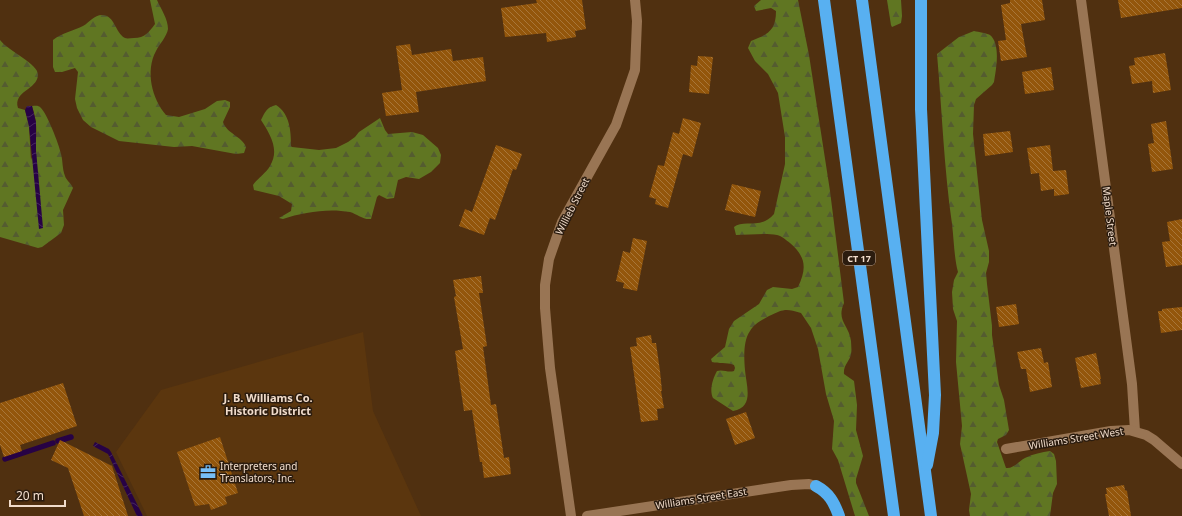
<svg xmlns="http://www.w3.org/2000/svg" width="1182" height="516" font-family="'Noto Sans',sans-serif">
<defs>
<pattern id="forest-firs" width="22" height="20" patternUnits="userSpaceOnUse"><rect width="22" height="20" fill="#607622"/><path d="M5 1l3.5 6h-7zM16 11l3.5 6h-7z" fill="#545c30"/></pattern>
<pattern id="water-waves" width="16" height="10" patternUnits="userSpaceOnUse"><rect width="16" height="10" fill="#270245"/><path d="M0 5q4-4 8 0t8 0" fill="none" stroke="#47265e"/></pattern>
<pattern id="building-back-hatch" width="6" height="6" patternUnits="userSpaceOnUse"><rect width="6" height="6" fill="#93560b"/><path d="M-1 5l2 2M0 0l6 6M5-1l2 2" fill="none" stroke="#a87639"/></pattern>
</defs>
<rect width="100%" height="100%" fill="#503010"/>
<path fill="#5b360e" d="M363 332 373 411 421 516H147L116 452 161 390Z"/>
<g fill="url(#forest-firs)">
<path d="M150 0H157C161 9 168 19 168 29 167 36 159 45 156 51 145 71 152 99 166 115L179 117 205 109 217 101 225 100 230 102V107L223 122C227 134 242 136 246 147L244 153 236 154 192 146 174 147 119 141 91 127 83 120 77 108 75 99 78 72 75 68 62 72H55L53 67V40C62 33 73 31 83 26 90 22 94 15 102 15 115 15 115 33 125 38 127 39 131 38 134 38 145 38 149 32 155 24Z"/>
<path d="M761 0H798L809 55 830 191 844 303C836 321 849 325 851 341 851 345 852 350 851 354 850 361 843 365 844 374L854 381 857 405 856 430 863 456 856 479V483L869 516H855L838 460 832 449 834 421 826 394 818 349 811 328 801 313C786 308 783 309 769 316 762 320 754 324 750 331 743 341 744 358 745 370 746 385 755 407 733 411L713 398C709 390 713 378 717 371 723 369 728 373 734 371L735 368 734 365C726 362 719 364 712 362L711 359 725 347 729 329 734 321 759 304 767 290 773 287 792 289 798 287C807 268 806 257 790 243 786 240 782 236 777 235 765 233 748 235 736 235L734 227C743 219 761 230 774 214L785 164V137L778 93 768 74 755 61 748 48 751 41C768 34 776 31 776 11L771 8 756 11 754 6Z"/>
<path d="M887 0H901L902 16 901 23 892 27 891 25Z"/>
<path d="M974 31C979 32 986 33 990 35 1001 44 996 70 994 82L992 85 976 99 974 105 973 134 982 220 989 251V262L986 273 987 284 992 326V335L999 385 1004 400 1009 430 1006 435 998 439 997 442 1006 468C1013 469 1019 461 1025 458 1033 454 1042 452 1050 451L1054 454 1056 461 1057 484 1053 493 1050 516H970L969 510 971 494 960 444 962 426 956 362 957 321 953 309 952 292 954 280 958 272C954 257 954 240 952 224 944 168 942 111 937 54L959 37Z"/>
<path d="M0 40C8 51 39 64 38 75 37 90 13 91 18 108L25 110 29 126 31 160C38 143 38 123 32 106 36 106 38 105 41 108 47 114 59 144 61 154 63 161 62 168 65 176 66 180 71 183 73 188L63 210 64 225 61 233 42 247 38 248 0 237Z"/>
<path d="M276 105C290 114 291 131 291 146L292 147 319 150 336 148 348 142 355 137 359 132 380 118 385 130 388 134 412 132 423 135 438 148 441 155 440 163 431 172 419 179 406 177 398 180 394 198 387 199 379 195 377 197 371 219C363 220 357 214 350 212 329 208 303 212 283 219L279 218 291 211 292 204 279 196 254 190 253 185C258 178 266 173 270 166 280 150 270 134 261 120 265 112 267 107 276 105Z"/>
</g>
<g fill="url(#water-waves)">
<path d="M27 106H32L36 122V150L43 228 39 229 29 126 25 110Z"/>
<path d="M95 442 109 449 111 452 143 516H137L136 514 108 454 93 446Z"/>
</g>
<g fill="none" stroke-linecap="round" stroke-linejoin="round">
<g stroke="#270245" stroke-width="5.5">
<path d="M58 441 71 437"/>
<path d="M5 459 53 443"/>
</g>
</g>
<g fill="url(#building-back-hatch)">
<path d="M536 0H582L586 29 575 31 576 37 547 42 546 33 505 37 501 8 537 3Z"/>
<path d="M1010 0H1042L1045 20 1021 24 1027 57 1001 61 998 41 1006 40 1001 5 1010 3Z"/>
<path d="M1118 0H1182V8L1121 18Z"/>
<path d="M410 44 412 55 451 49 453 61 483 57 486 81 416 92 419 112 386 116 382 93 402 90 396 46Z"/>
<path d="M1165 53 1171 90 1153 93 1152 81 1132 84 1129 66 1135 65 1134 58Z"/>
<path d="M698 56 713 57 709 94 689 92 691 65 697 66Z"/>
<path d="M1051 67 1054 90 1025 94 1022 72Z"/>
<path d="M683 118 701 123 692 157 683 154 668 208 655 204 656 199 649 197 658 165 664 166 673 132 679 134Z"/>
<path d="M1166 121 1173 169 1152 172 1148 144 1154 143 1151 124Z"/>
<path d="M1010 131 1013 152 985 156 983 134Z"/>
<path d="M496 145 522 154 516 170 513 169 495 220 490 218 484 235 459 226 465 209 472 212Z"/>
<path d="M1050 145 1053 171 1066 170 1069 194 1054 196V189L1041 191 1039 173 1031 174 1027 148Z"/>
<path d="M732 184 761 191 755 217 725 210Z"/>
<path d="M1182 219V265L1166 267 1162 242 1170 241 1167 222Z"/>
<path d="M633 238 647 241 637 291 623 288 624 283 616 281 623 251 630 253Z"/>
<path d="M481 276 483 293H479L487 346 483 347 491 405 496 404 504 458 509 457 511 474 484 478 482 462H480L472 410 464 411 455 351 463 349 454 297 456 296 453 280Z"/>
<path d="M1016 304 1019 324 999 327 996 307Z"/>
<path d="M1182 307V330L1161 333 1158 311H1162V309Z"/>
<path d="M651 335 652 343H656L660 371 662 391H661L664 408 657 409 658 420 641 422 630 347 637 346 636 338Z"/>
<path d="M1041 348 1044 363 1048 362 1052 387 1030 392 1026 369H1021L1017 352Z"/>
<path d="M1096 353 1101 379H1100L1101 384 1081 388 1075 358Z"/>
<path d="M63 383 77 426 20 445 22 451 4 457 0 445V403Z"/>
<path d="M746 412 755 438 735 445 726 419Z"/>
<path d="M220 437 238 493 225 497 227 504 211 510 209 504 195 506 177 452Z"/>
<path d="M60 440 112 466 128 516H84L68 468 51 460Z"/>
<path d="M1124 485 1125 490 1127 491 1131 516H1109L1105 494H1107L1106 488Z"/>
</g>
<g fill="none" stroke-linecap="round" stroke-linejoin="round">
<g stroke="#997554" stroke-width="10">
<path d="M1081 0 1132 384 1135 431"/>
<path d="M1006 449 1111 431 1129 430 1146 435 1154 440 1182 464"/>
<path d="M571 516 550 368 545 308V285L549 259 562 222 616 125 635 70 637 21 635 0"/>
<path d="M587 516 791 485 809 484 816 486"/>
</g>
<g stroke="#58b0f1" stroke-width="12">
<path d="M824 0 894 516"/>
<path d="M862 0 931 516"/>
<path d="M921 0V109L935 395 933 433 927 465"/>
<path d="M816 486C829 493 834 502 839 516"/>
</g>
</g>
<defs>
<symbol id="office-bare" viewBox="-9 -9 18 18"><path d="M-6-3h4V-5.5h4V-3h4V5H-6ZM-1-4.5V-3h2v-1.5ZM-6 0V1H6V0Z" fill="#77bff7" stroke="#2b1c0f" stroke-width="2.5" paint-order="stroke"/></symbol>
</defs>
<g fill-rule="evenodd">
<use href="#office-bare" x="197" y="461" width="22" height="22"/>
</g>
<g text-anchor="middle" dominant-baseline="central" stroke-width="3" stroke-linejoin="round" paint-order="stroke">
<rect fill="#2b1c0f" stroke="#b6a293" stroke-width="1" x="843" y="251" width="32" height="14" rx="3"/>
<g font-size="9" font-weight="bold" fill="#f1dccb">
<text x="859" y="258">CT 17</text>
</g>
<g font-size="10" fill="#f1dccb" stroke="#2b1c0f">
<text transform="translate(572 206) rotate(-63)">Willieb Street</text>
<text transform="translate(1110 216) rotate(83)">Maple Street</text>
<text transform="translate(1076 438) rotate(-9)">Williams Street West</text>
<text transform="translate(701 498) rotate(-9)">Williams Street East</text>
</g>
<g font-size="10" fill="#f1dccb" stroke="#2b1c0f" text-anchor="start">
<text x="220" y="466">Interpreters and<tspan x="220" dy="12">Translators, Inc.</tspan></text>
</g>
<g font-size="11" font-weight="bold" fill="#f1dccb" stroke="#2b1c0f">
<text x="268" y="397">J. B. Williams Co.<tspan x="268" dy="13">Historic District</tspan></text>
</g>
</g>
<path d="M10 500v6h55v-6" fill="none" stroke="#f1dccb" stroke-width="2"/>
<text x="16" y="500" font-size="12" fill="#f1dccb" stroke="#2b1c0f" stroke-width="3" paint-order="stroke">20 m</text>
</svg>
